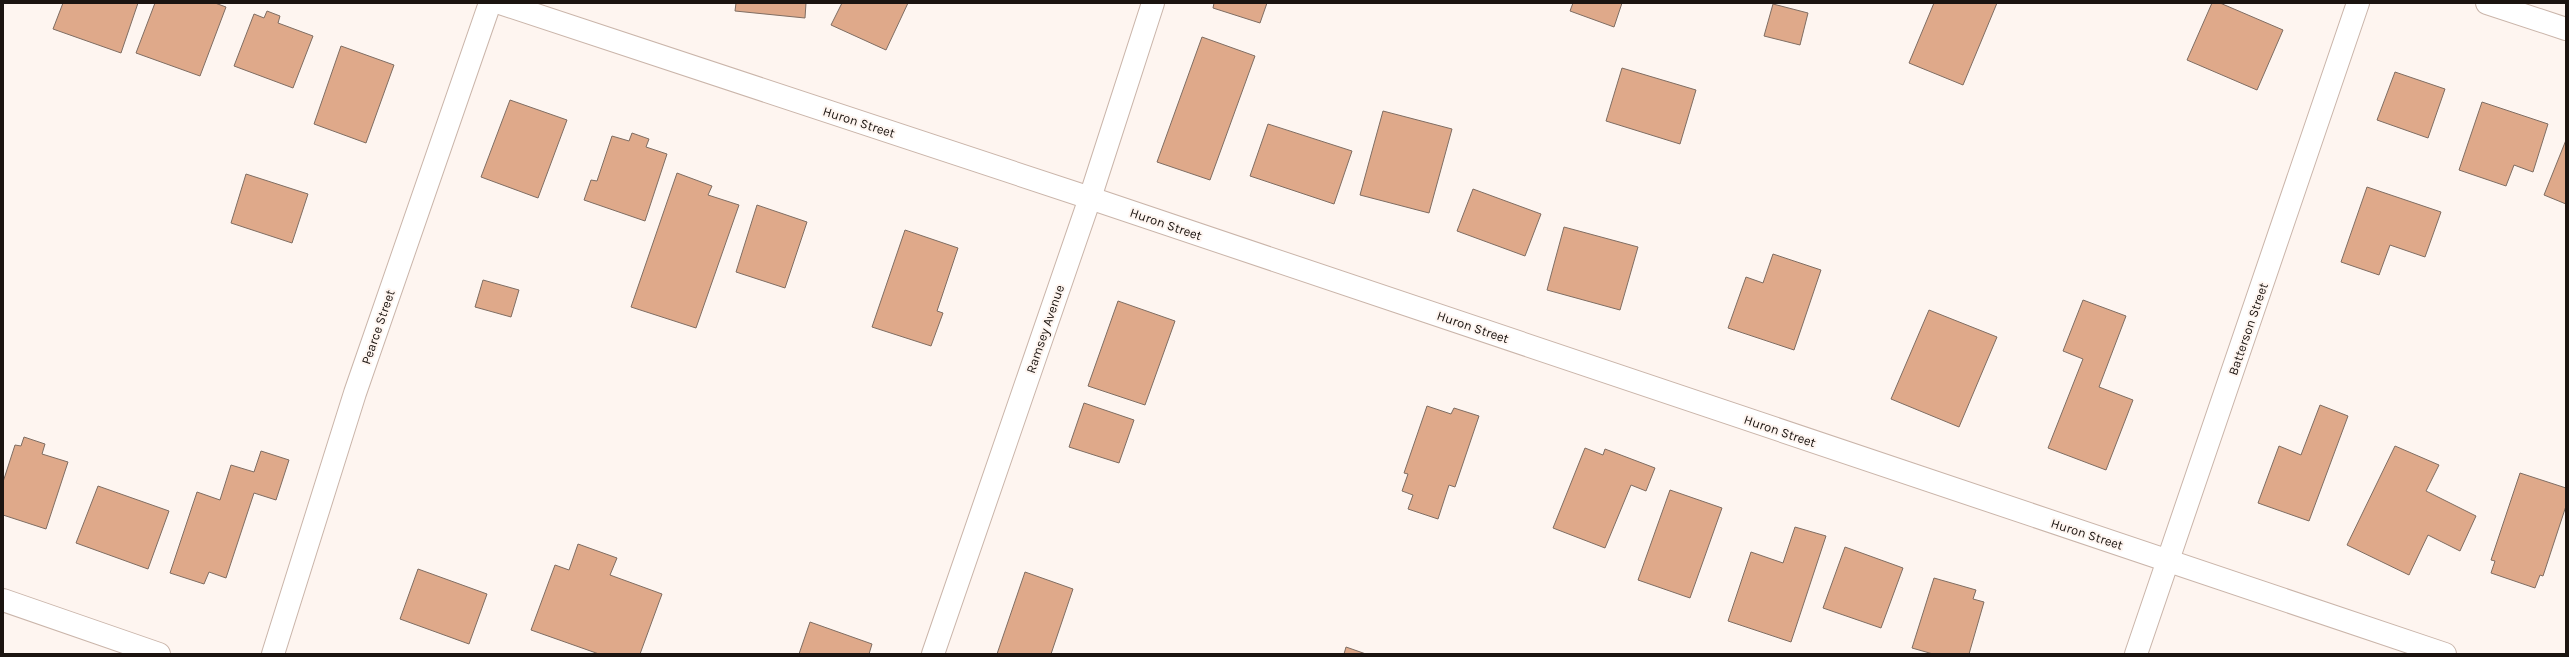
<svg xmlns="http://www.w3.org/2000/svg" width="2569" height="657" font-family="Karla,sans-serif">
<rect width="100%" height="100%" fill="#fef5f0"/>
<g fill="#dfa98a" stroke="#7f6d62">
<path d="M63 3H138L121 53 53 29Z"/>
<path d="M155 3H215L226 7 200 76 136 53Z"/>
<path d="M736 3H806L805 18 735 11Z"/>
<path d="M842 3H908L886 50 831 25Z"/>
<path d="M1214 3H1267L1260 23 1213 8Z"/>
<path d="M1573 3H1622L1614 27 1570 11Z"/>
<path d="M1934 3H1997L1963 85 1909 63Z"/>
<path d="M2212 3H2220L2283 30 2257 90 2187 60Z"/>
<path d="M1773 4 1808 13 1800 45 1764 36Z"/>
<path d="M267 11 280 16 278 23 313 36 293 88 234 66 254 14 264 18Z"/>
<path d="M1202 37 1255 56 1210 180 1157 162Z"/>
<path d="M341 46 394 65 366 143 314 124Z"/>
<path d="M1622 68 1696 90 1680 144 1606 121Z"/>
<path d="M2395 72 2445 89 2428 138 2377 120Z"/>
<path d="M510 100 567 120 538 198 481 177Z"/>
<path d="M2482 102 2548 124 2533 172 2514 165 2506 186 2459 170Z"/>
<path d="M1383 111 1452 129 1429 213 1360 195Z"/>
<path d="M1268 124 1352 151 1334 204 1250 176Z"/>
<path d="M632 133 649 139 646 147 667 154 645 221 584 200 591 180 597 181 612 136 629 141Z"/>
<path d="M2566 140V204L2544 195Z"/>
<path d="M677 173 712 186 708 195 739 205 696 328 631 307Z"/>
<path d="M246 174 308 194 292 243 231 223Z"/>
<path d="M2367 187 2441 212 2425 257 2390 245 2379 275 2341 262Z"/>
<path d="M1473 189 1541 214 1525 256 1457 231Z"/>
<path d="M757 205 807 222 785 288 736 272Z"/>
<path d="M1564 227 1638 247 1620 310 1547 290Z"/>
<path d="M905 230 958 248 937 311 943 313 931 346 872 327Z"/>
<path d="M1773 254 1821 270 1794 350 1728 328 1746 277 1763 283Z"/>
<path d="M483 280 519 290 511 317 475 307Z"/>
<path d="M2083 300 2126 316 2099 387 2133 400 2106 470 2048 448 2083 359 2063 351Z"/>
<path d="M1118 301 1175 321 1145 405 1088 386Z"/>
<path d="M1929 310 1997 337 1959 427 1891 399Z"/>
<path d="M1084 403 1134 420 1119 463 1069 447Z"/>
<path d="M2320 405 2348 416 2309 521 2258 503 2279 446 2301 455Z"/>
<path d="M1427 406 1451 414 1454 408 1479 416 1455 487 1449 485 1438 519 1408 509 1413 495 1402 491 1408 474 1404 473Z"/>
<path d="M24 437 45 444 42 454 68 462 46 529 3 515V482L15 445 21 446Z"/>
<path d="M2395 446 2439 465 2426 491 2476 516 2460 551 2428 535 2409 575 2347 545Z"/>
<path d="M1585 448 1603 455 1605 449 1655 468 1646 491 1631 485 1605 548 1553 528Z"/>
<path d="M261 451 289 460 276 500 254 493 226 578 209 572 204 584 170 573 197 492 220 500 231 465 254 472Z"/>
<path d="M2520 473 2566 488V506L2543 576 2540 575 2535 588 2491 573 2495 561 2491 560Z"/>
<path d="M98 486 169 511 148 569 76 543Z"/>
<path d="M1670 490 1722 508 1690 598 1638 580Z"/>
<path d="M1795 527 1826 536 1791 642 1728 621 1751 552 1783 563Z"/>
<path d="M578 544 617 558 610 575 662 594 640 654H599L531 630 555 565 569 570Z"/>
<path d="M1845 547 1903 568 1881 628 1823 608Z"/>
<path d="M418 569 487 594 469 644 400 619Z"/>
<path d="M1025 572 1073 589 1051 654H997Z"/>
<path d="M1934 578 1976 590 1973 599 1984 602 1969 654H1933L1912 648Z"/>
<path d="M810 622 872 644 869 654H799Z"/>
<path d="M1346 647 1366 654H1344Z"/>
</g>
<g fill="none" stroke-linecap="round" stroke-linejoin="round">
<defs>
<g id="minor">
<path d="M500 3 1090 198 2445 654"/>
<path d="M2487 3 2566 29"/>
<path d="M3 600 159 654"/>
<path d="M273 654 355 393 490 3"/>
<path d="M933 654 1090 198 1153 3"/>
<path d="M2136 654 2358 3"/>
</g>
</defs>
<use href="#minor" stroke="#cab5aa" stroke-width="24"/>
<use href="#minor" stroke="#fff" stroke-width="22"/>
</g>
<g text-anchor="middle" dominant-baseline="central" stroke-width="4" stroke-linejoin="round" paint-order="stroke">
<g font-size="13" fill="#1b1410" stroke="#fef5f0">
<text transform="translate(859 122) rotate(18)">Huron Street</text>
<text transform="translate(1166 224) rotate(19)">Huron Street</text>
<text transform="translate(378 327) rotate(-71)">Pearce Street</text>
<text transform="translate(1473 327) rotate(19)">Huron Street</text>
<text transform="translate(1045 329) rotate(-71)">Ramsey Avenue</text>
<text transform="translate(2248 329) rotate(-71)">Batterson Street</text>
<text transform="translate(1780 431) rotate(19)">Huron Street</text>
<text transform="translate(2087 534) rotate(18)">Huron Street</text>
</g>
</g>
<rect width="2569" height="657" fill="none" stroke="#1b1410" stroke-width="8"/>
</svg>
